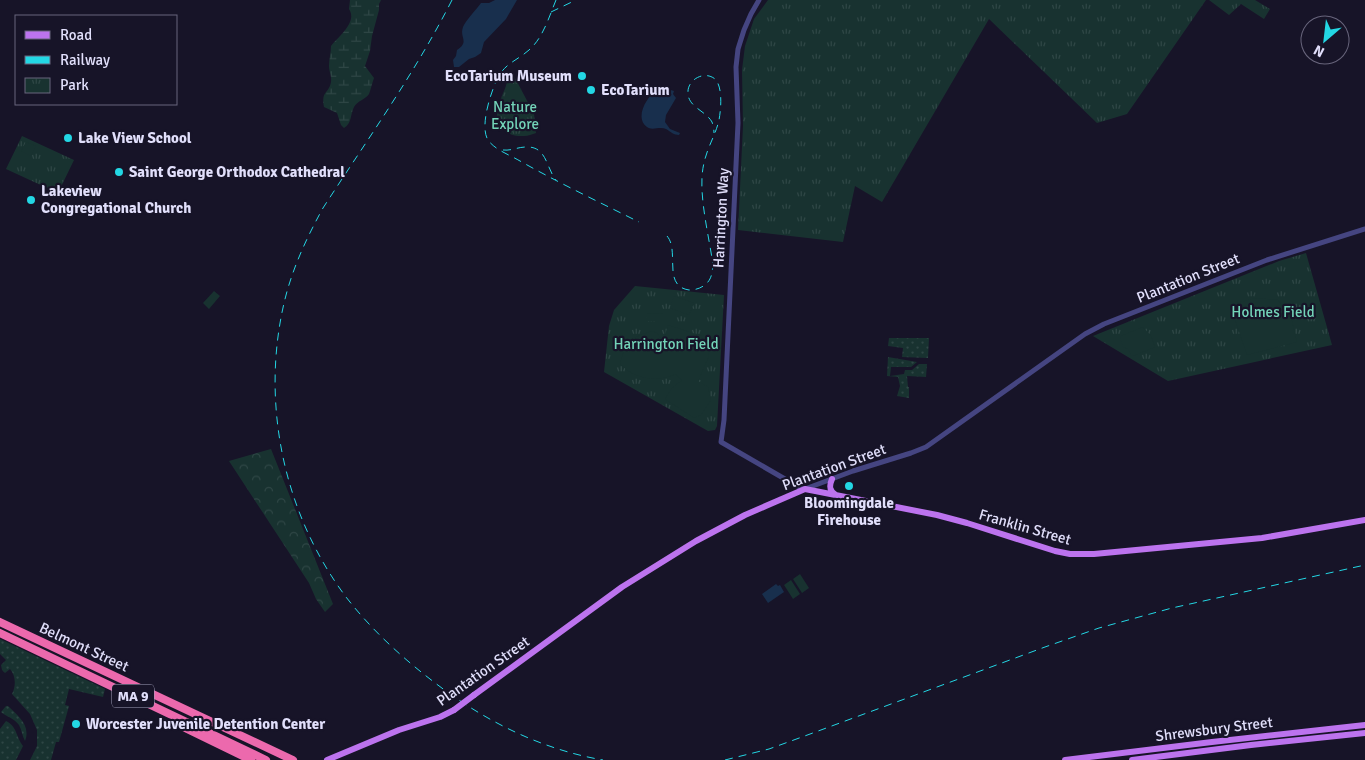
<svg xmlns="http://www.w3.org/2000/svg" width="1365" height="760" font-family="Signika,sans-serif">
	<defs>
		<pattern id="grass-dots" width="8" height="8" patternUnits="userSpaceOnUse" patternTransform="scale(1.25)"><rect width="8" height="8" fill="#183230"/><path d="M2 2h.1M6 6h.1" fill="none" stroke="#2e4645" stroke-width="1.8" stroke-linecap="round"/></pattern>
		<pattern id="forest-crowns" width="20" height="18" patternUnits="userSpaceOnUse" patternTransform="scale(1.25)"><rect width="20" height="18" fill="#183230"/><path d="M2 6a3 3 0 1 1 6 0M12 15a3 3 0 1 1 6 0" fill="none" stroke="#2e4645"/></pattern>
		<pattern id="wetland-marsh" width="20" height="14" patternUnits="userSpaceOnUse" patternTransform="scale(1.25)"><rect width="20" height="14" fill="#183230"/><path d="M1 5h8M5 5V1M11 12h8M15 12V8" fill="none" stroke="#2e4645"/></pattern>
		<pattern id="park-tufts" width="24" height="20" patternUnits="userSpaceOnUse" patternTransform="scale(1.25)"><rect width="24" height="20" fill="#183230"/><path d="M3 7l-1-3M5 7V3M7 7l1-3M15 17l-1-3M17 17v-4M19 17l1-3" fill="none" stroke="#2e4645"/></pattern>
	</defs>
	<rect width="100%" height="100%" fill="#171428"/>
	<!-- grass -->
	<path fill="url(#grass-dots)" d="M889,338H929L928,358L902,357L903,348L888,346Z
		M888,357L917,362L911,367H891L890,376L904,374L905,370H912L919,364H927L926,377L907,376L908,387H909V398L897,396L900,386L898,377L887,376Z
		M0,639L105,689L103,697L69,689L65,705L69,706L59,742H56L51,760H30L37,746V730L30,714L12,694C16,686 16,676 10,669L5,673L2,670L1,665L6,660L0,654Z
		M6,706H8C18,716 31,725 25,741C22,736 22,730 19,725C14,718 7,717 1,712Z
		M6,721C17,726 16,737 23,746L16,760H0V729Z"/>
	<!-- forest -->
	<path fill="url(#forest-crowns)" d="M271,449L333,604L325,612L316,599L309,583L229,461Z"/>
	<!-- wetland -->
	<path fill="url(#wetland-marsh)" d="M350,0H381L379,4V10L372,36L370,51L365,66L374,78C372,83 371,89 369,94C366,99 357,101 354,107C350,115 352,123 344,128L341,125L337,113L324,107C321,90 329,94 331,82C332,77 329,71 329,66C329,59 331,53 331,46C338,37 358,22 349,9Z"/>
	<!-- park -->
	<path fill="url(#park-tufts)" d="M768,0H1206L1127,114L1097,123L989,19L882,202L855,186L843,242L738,230L743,126L742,70L745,46L754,19Z
		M1209,0H1255L1270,9L1264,19L1241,4L1229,15Z
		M513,74L534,114L536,133C532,134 528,136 524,136C513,137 498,131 497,118C496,110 501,98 504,91C508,82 505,82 513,74Z
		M22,136L74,160L58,193L6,169Z
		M1306,253L1332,345L1168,381L1093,336L1279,261Z
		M635,286L724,295L717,426L715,430L708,431L604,372L609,326L614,310Z"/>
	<!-- garden -->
	<path fill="#183230" d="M26,142L36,146L31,156L21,151Z
		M214,291L220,296L209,309L203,303Z
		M674,296L694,303L689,315L670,308Z
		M1255,298L1278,300L1291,317L1297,342L1247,355L1230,305Z
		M663,313V321H647V314Z
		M668,325L702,336L701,338L708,340L711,347L708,355L709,356L698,381L708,387L711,400L701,415L694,418L665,399C670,391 673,384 682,381L676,374C656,383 635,379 620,364C627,339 629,339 652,331L657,333L663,342Z
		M1143,327L1151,336L1155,347L1133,356L1131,355L1128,349L1123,347L1120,338L1121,336Z
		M800,574L809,588L802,593L793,579Z
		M791,580L800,594L793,599L784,585Z"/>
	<!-- water -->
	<path fill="#182f4d" d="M495,0H517L506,19L484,42L481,53L475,57L469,59L459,67H454L453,60L456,56L457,50C470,41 459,38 463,27C466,20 476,10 481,3H489Z
		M664,88L674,91L673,94L676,98L666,115L665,122L670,129L680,133L679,135C674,135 671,132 666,129C660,126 652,131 647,127C634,118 647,96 657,90C660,89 661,89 664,88Z
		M776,584L778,586L780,585L784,592L768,603L762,594Z"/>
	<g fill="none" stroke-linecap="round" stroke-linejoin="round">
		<!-- minor -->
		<path stroke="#454581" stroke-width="5" d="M759,0L751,14L744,30L738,49L736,67L738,123L724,420L721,442L797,486L805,489L853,471L911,453L926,447L1085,334L1104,324L1267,260L1365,229"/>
		<!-- major -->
		<path stroke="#bc73ee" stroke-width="6" d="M832,479C829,486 829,491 836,495
			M474,695L622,587L696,541L745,515L805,489L937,515L967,523L1055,551L1070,554H1094L1262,538L1365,520
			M327,760L399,730L440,717L454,710
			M1065,760L1212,742L1365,725
			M1132,760L1251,745L1365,733"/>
		<!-- highway -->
		<path stroke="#ec69ad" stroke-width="8" d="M0,622L293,760
			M0,633L266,760
			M180,721L185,728L251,760"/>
		<!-- rail -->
		<path stroke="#23d7e4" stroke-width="1" stroke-dasharray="8 6" stroke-linecap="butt" d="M452,0C415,73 367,140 323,208C307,237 293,267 285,299C260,401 283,513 346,597C370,628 399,655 430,679C481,719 539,749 603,760
			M556,0C549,17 543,38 529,50C519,59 507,63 500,74C492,87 479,126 488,140C495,150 510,155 520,161C559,183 599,202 639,222
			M551,12L576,0
			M503,150C511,151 518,147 526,147C547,146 546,168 556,180
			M667,236C680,251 662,286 689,290C696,290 702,288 707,283C712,278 712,272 713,265C709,235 697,191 704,163C707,148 716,134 719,120C721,109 723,87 715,79C704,70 687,80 688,93C688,107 706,111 712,122C713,125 714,129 714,133
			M725,760L769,749L802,737L1045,647L1099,628L1172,608L1365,565"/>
		<!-- major-bridge -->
		<path stroke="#bc73ee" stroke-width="6" d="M454,710L474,695"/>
	</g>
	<!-- markers -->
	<g fill="#23d7e4" stroke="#171428" stroke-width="2">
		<circle cx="582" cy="76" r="5"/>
		<circle cx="591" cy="90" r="5"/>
		<circle cx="68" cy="138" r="5"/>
		<circle cx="119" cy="172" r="5"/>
		<circle cx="31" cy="200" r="5"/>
		<circle cx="849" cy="486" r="5"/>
		<circle cx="76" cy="724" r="5"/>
	</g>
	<g text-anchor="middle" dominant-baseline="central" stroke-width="4.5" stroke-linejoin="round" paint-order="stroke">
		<!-- shield labels -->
		<rect fill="#171428" stroke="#a4a2bc" stroke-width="1" x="112" y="684.5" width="42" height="23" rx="4"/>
		<g font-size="14" font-weight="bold" fill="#e1dffb">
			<text x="133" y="696">MA 9</text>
		</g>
		<!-- poi labels -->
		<g font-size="15" font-weight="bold" fill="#e1dffb" stroke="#171428" text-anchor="start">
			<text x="572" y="76" text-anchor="end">EcoTarium Museum</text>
			<text x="601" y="90">EcoTarium</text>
			<text x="78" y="138">Lake View School</text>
			<text x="129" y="172">Saint George Orthodox Cathedral</text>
			<text x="41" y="191">Lakeview<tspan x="41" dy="17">Congregational Church</tspan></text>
			<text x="849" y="503" text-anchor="middle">Bloomingdale<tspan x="849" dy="17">Firehouse</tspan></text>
			<text x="86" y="724">Worcester Juvenile Detention Center</text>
		</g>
		<!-- park labels -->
		<g font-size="15" fill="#73d3b8" stroke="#171428">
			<text x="515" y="107">Nature<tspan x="515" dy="17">Explore</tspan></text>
			<text x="1273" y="312">Holmes Field</text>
			<text x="666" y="344">Harrington Field</text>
		</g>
		<!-- street labels -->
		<g font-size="15" fill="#e1dffb" stroke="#171428">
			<text transform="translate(721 218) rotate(-87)">Harrington Way</text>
			<text transform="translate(1188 278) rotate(-22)">Plantation Street</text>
			<text transform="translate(834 467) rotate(-20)">Plantation Street</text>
			<text transform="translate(1025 527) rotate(16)">Franklin Street</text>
			<text transform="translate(84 647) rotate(25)">Belmont Street</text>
			<text transform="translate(483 671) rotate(-35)">Plantation Street</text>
			<text transform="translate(1214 729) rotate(-7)">Shrewsbury Street</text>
		</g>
	</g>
	<!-- legend -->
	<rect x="15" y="15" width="162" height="90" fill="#171428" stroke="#68657c"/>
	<rect x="25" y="31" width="25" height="8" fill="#bc73ee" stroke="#68657c"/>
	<text x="60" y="40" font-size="15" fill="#e1dffb">Road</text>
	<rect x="25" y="56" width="25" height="8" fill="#23d7e4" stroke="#68657c"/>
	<text x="60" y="65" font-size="15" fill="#e1dffb">Railway</text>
	<rect x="25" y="78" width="25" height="15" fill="url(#park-tufts)" stroke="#68657c"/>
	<text x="60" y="90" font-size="15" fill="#e1dffb">Park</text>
	<!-- north arrow -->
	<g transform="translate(1325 40) rotate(208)"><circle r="24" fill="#171428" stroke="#68657c"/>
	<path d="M0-4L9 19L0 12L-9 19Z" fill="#23d7e4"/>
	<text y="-8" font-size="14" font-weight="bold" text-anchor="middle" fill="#e1dffb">N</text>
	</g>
</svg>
